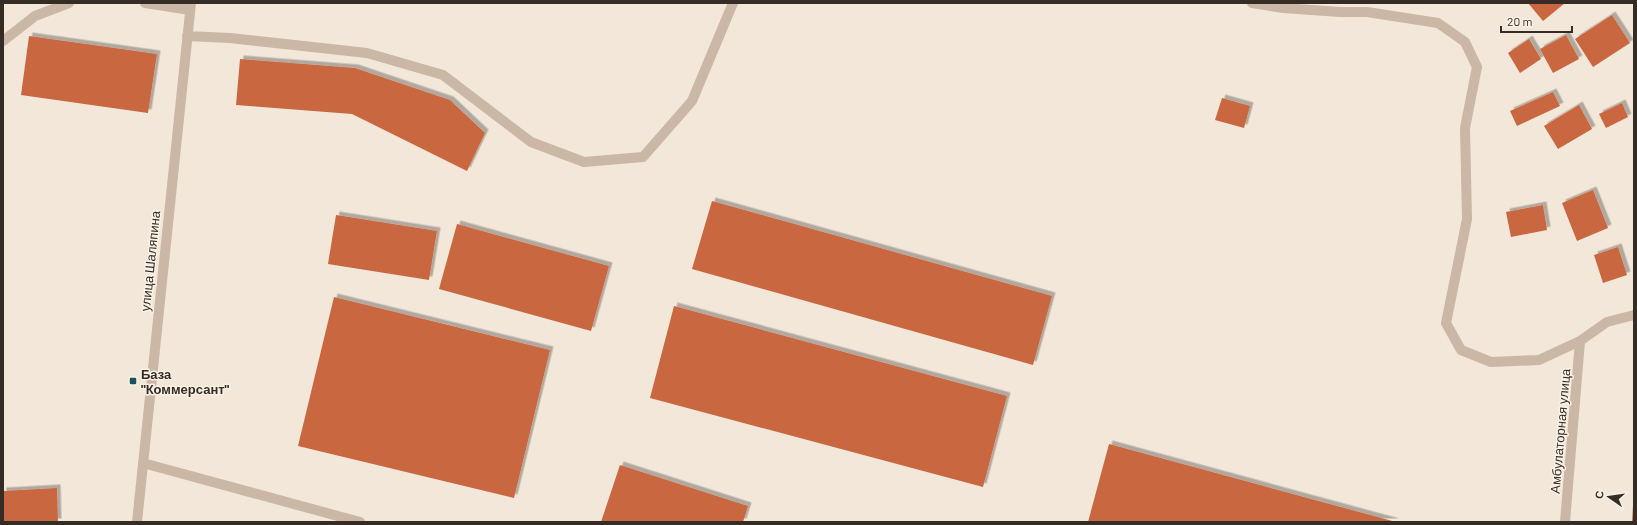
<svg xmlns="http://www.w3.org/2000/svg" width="1637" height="525" font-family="Barlow,sans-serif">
	<defs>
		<filter id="shadow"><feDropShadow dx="3.5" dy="-3.5" stdDeviation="0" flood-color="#0004"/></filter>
	</defs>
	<rect width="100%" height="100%" fill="#f2e7d9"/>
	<!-- building -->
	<path fill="#c9673f" filter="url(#shadow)" d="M1528,3H1565L1543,21Z
		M1612,15L1630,43L1593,67L1575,39Z
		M1566,35L1579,59L1553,73L1540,49Z
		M29,36L157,54L148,113L21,95Z
		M1529,39L1541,59L1520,73L1508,53Z
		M240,59L355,68L450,100L485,133L467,171L352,114L236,105Z
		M1553,92L1560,106L1517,126L1510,111Z
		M1222,98L1250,106L1244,128L1215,120Z
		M1622,103L1628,117L1606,128L1599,114Z
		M1579,105L1592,129L1558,149L1544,126Z
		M1593,190L1608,228L1577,241L1562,203Z
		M712,201L1052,296L1033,365L692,269Z
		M1543,205L1547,230L1511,237L1506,212Z
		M336,215L437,231L429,280L328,264Z
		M457,224L609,266L591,331L439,289Z
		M1618,247L1627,275L1603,283L1594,255Z
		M334,297L550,350L514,498L298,446Z
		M674,306L1007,396L983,487L650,398Z
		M1109,444L1396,522H1088Z
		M620,465L748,506L743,522H601Z
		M57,488L58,522H3V491Z
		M1633,505H1634V522H1632Z"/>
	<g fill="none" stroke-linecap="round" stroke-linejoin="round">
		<!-- minor -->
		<path stroke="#cab7a5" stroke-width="10" d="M145,3L190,10
			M1252,3L1283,8L1340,12H1367L1438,23L1465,42L1477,67L1465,128L1467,219L1446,323L1461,350L1491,362L1539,360L1580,341L1565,522
			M187,36L230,38L367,53L443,75L531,142L584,162L643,157L692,101L733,3
			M3,41L35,16L69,3
			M1580,341L1607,322L1634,315
			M143,463L360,522
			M137,522L191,3"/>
	</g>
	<!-- markers -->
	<rect fill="#1b5158" stroke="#faf1e5" stroke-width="1.5" x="129" y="377" width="8" height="8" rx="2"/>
	<g text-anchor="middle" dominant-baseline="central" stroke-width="3" stroke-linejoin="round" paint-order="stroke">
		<!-- street labels -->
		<g font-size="13" fill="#352c26" stroke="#faf1e5">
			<text transform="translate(150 261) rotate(-84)">улица Шаляпина</text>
			<text transform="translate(1560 431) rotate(-85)">Амбулаторная улица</text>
		</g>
		<!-- poi labels -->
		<g font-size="13" font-weight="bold" fill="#352c26" stroke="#faf1e5" text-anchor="start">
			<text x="141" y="374">База<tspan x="141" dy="15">"Коммерсант"</tspan></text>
		</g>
	</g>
	<!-- border -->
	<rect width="1637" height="525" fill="none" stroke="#352c26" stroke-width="8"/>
	<!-- north arrow -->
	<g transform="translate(1609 497) rotate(283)" stroke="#faf1e5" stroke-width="3" paint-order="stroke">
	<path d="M0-3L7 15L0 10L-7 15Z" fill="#352c26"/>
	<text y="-6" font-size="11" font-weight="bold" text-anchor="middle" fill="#352c26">С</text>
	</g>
	<!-- scale -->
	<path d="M1501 26v6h71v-6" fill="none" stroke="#352c26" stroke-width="2"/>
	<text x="1507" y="26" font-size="12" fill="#352c26" stroke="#faf1e5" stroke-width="3" paint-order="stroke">20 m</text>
</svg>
